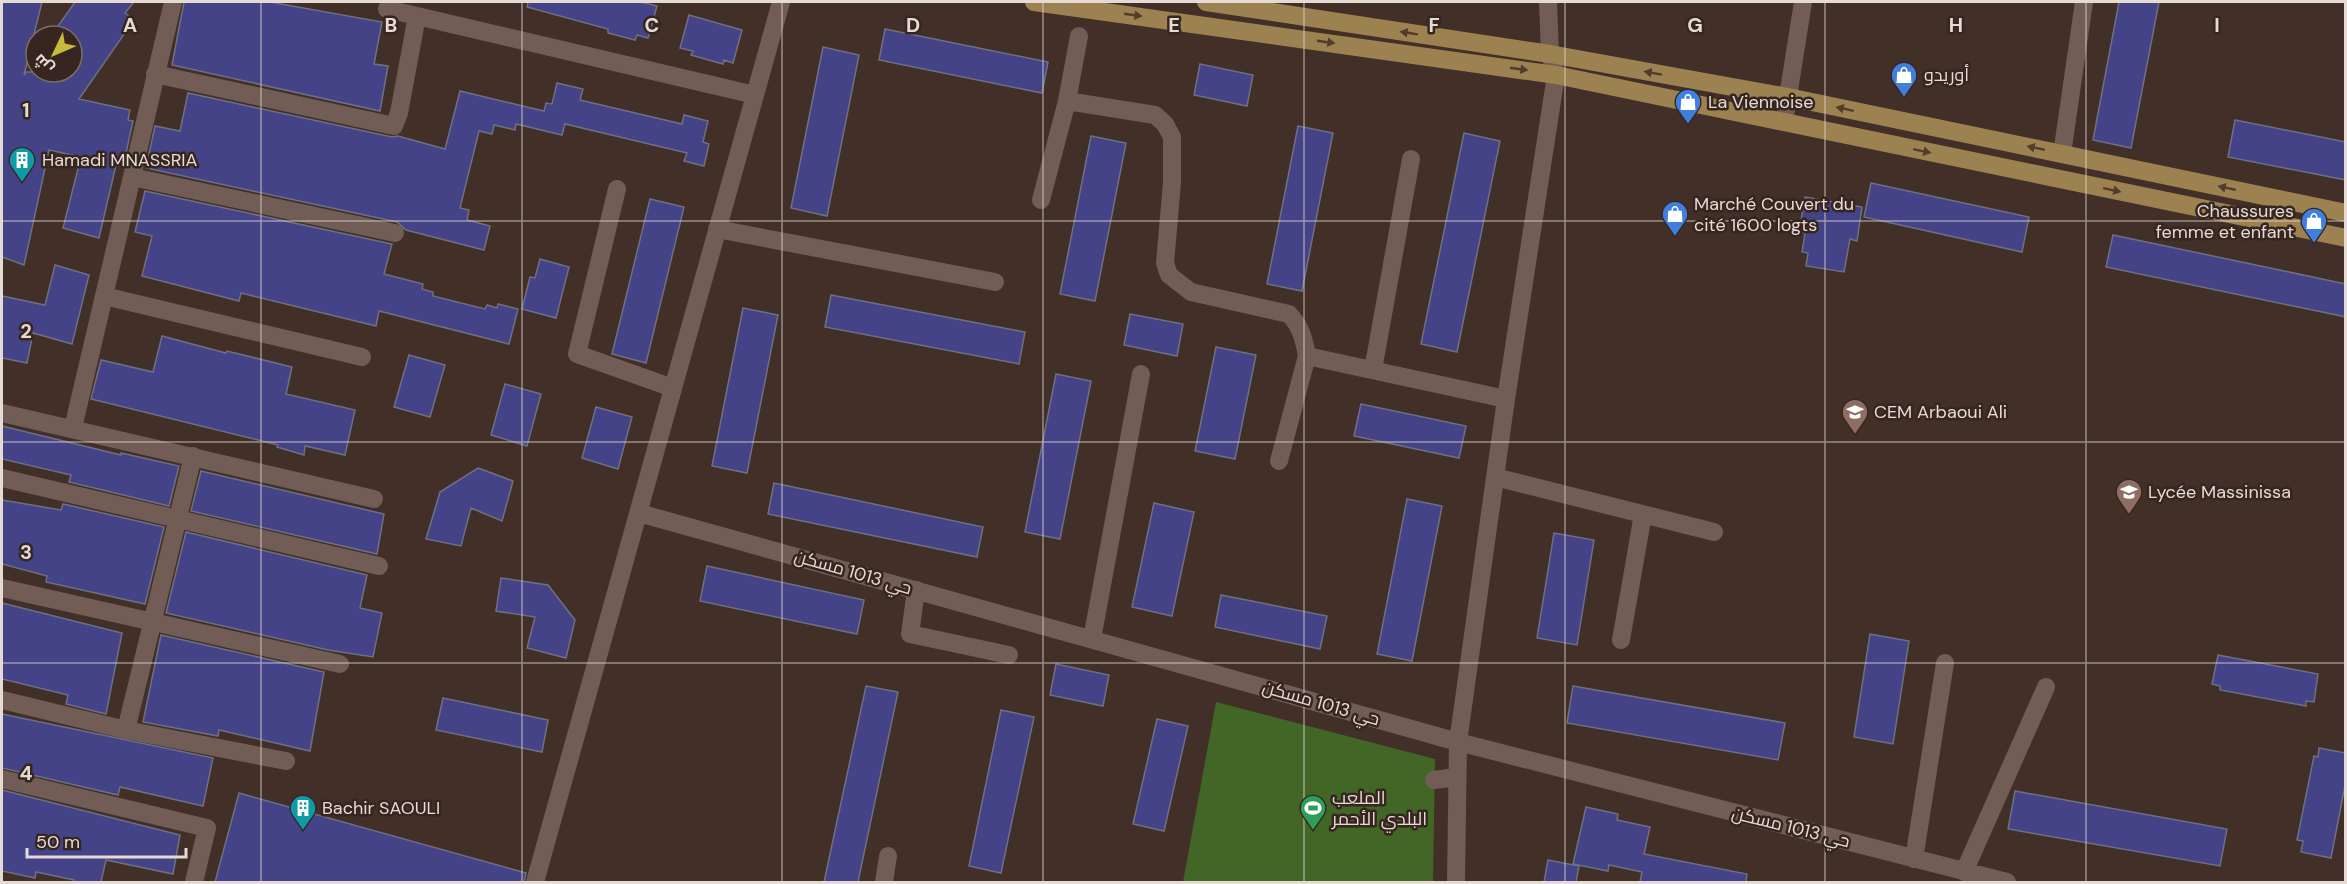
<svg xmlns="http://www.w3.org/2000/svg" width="2347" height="884" font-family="'DM Sans',Cairo,sans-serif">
	<rect width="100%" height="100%" fill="#412f28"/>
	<!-- green -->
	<path fill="#416625" d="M1216,702L1435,759L1433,882H1183Z"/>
	<!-- building -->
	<path fill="#454388" stroke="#6e7082" stroke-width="1.5" d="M2,2H42L24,75L26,72H72V36H51L75,2H134L125,13L134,20L79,99L130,110L128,120L133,121L123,167L116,165L99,238L63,228L81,157L49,150L24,265L2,257Z
		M184,2H270L382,22L374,64L388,66L380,111L172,65Z
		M528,2H641L657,6L648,38L637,35L635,40L608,33V29L527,7Z
		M2119,2H2159L2131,148L2093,140Z
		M689,15L742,30L733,63L724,60L723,64L691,55L693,51L680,48Z
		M885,29L1048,62L1042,93L879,60Z
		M823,47L859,55L827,216L791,208Z
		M1200,64L1253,75L1247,106L1194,95Z
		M557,83L583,89L580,100L682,124L684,115L708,121L703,142L709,144L704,166L684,161L687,153L565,124L562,135L516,124L515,130L494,125L492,134L479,131L460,208L469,210L467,220L490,226L484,250L406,230L397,222L146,168L155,126L180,131L188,93L392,137L398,136L445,149L460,91L544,111L546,103L552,104Z
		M2235,120L2346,142V180L2228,157Z
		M1298,126L1333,133L1302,291L1267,284Z
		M1464,133L1500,141L1457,352L1421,344Z
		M1091,136L1126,143L1095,301L1060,294Z
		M1871,183L2029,217L2022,252L1864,217Z
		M145,191L392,244L384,274L423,284L422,289L433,292V296L485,309L487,305L497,308L498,304L518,309L509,344L379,311L376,326L241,293L239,301L142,276L152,236L135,232Z
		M1805,197L1862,207L1857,241L1850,239L1844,272L1806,266L1808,253L1802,252L1805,233L1799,232Z
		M650,199L684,207L646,363L612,354Z
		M2113,235L2346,284V317L2106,267Z
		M540,259L569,267L556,318L522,309L530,277L535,278Z
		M55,265L89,275L72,344L33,333L27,363L2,358V296L45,305Z
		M831,295L1025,332L1019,364L825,327Z
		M743,308L778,315L747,473L712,466Z
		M1130,314L1183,324L1177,356L1124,345Z
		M162,336L226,353L227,351L292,367L286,394L355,410L345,455L305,446L304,455L277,447L278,445L91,399L101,360L153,372Z
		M1216,347L1256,355L1235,459L1195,451Z
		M409,355L445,365L430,417L394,407Z
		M1056,374L1091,381L1060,539L1025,532Z
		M505,384L541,394L527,446L491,435Z
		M1361,404L1466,426L1459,458L1354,436Z
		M596,407L632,417L618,469L582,458Z
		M2,426L121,455V453L179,466L169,506L69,482L71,475L2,459Z
		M478,468L513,481L502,521L471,508L461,546L426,539L440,492Z
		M201,471L384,514L377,554L191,511Z
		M774,483L983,527L977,557L768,514Z
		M1407,499L1442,506L1412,661L1377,654Z
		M2,500L61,510L63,504L164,527L145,604L46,582L47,576L2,564Z
		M1154,503L1194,512L1172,616L1132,607Z
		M186,532L367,575L360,608L382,613L373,657L328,650L166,613Z
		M1554,533L1594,540L1577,645L1537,638Z
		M707,566L864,600L857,634L700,601Z
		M501,578L548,585L575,620L566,658L527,648L535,617L496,611Z
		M1221,595L1327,616L1320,649L1215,627Z
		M2,603L122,633L106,714L66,704L68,695L2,679Z
		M1870,634L1909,641L1893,744L1854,737Z
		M161,635L324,672L310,751L219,730L218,736L143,722Z
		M2218,655L2318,674L2314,702L2306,701V706L2220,690V686L2212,684Z
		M1056,664L1109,675L1103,706L1050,695Z
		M866,686L898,692L858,882H824Z
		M1573,686L1785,723L1778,760L1567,723Z
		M443,698L548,720L542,752L436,730Z
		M1001,710L1034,717L1001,873L969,866Z
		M2,714L213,758L203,806L120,787L118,795L2,768Z
		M1157,719L1188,726L1164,831L1133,824Z
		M2319,748L2346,753V780L2331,858L2301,852L2303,841L2297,840L2314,756L2318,757Z
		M2,790L180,835L173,874L106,860L101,882H73L74,880L36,872L35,878L2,871Z
		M2015,791L2227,829L2220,866L2008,829Z
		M239,793L526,873L524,882H215Z
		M1586,807L1618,814L1617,820L1650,827L1644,854L1747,874L1746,882H1640L1642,872L1609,865L1608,871L1573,864Z
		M1548,860L1579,866L1576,882H1544Z"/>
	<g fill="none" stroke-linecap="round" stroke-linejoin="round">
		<!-- minor -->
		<path stroke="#715d55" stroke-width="18" d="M387,9L755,95
			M1079,36L1067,101L1155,115L1165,124L1172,137V183L1165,263L1169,275L1191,292L1289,314C1301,327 1304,339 1307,356L1506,399
			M155,74L394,126L399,113L417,16
			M1784,122L1803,2
			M2062,154L2084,2
			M132,177L395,233
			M617,189L577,354L673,388
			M1041,200L1067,101
			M717,229L995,282
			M104,296L362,357
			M1373,370L1411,159
			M2,413L374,499
			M73,428L173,2
			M1279,461L1307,356
			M1495,477L1714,532
			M2,478L379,566
			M639,513L1458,742L2007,882
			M2,588L340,664
			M916,590L910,634L1009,655
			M1092,639L1141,374
			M1621,640L1643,514
			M2,700L126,730L286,761
			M126,730L193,456
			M2,779L207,828L194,882
			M1434,780L1457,777
			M1914,859L1945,663
			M1964,872L2046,687
			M535,882L781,2
			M884,882L888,856
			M1456,882L1458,742L1506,399L1556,75L1550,54L1548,2"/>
		<!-- major -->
		<path stroke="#9c8151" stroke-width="18" d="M1034,2L1556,75L2346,238
			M1206,2L1550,54L1788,97L2346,213"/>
	</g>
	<!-- one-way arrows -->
	<defs><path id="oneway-solid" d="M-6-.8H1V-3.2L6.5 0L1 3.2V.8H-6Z" transform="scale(1.5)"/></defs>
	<g fill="#503d2c">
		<use href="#oneway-solid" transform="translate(1133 15) rotate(8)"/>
		<use href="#oneway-solid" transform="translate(1409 33) rotate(-171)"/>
		<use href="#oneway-solid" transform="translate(1326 42) rotate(8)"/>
		<use href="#oneway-solid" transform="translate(1519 69) rotate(8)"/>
		<use href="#oneway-solid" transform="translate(1653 73) rotate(-170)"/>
		<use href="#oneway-solid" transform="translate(1845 109) rotate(-168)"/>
		<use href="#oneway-solid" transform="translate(2036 148) rotate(-168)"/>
		<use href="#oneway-solid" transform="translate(1922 151) rotate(12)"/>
		<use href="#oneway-solid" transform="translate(2227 188) rotate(-168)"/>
		<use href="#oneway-solid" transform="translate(2112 190) rotate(12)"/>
	</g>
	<!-- grid -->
	<path fill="none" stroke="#e6dad5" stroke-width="1.5" stroke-opacity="0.55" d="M261,2V882M522,2V882M782,2V882M1043,2V882M1304,2V882M1565,2V882M1825,2V882M2086,2V882M2,221H2346M2,442H2346M2,663H2346"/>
	<!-- icons -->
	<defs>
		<g id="shop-pin" transform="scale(1.35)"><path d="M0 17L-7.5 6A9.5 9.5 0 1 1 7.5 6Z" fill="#3f7fe0" stroke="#36261f"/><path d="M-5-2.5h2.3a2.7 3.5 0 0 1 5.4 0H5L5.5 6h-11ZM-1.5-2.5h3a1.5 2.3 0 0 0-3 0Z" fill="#fff"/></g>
		<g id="building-pin" transform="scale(1.35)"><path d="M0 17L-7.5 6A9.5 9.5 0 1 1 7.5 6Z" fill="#0f9aa8" stroke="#36261f"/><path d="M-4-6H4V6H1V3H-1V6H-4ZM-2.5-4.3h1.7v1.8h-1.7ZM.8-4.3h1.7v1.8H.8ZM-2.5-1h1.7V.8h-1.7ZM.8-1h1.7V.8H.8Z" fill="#fff"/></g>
		<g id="school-pin" transform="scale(1.35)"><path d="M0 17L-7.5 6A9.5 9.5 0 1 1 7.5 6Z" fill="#8d6e63" stroke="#36261f"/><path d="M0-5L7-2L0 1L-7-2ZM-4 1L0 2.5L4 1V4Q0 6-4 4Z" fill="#fff"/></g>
		<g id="stadium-pin" transform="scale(1.35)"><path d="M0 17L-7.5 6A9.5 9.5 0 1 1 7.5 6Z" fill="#2e9e5b" stroke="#36261f"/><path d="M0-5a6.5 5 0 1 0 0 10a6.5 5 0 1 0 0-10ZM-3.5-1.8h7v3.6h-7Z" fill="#fff"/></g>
	</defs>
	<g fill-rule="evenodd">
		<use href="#shop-pin" x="1904" y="75"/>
		<use href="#shop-pin" x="1688" y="102"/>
		<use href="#building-pin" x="22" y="160"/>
		<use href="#shop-pin" x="1675" y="214"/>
		<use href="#shop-pin" x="2314" y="221"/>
		<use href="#school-pin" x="1855" y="412"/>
		<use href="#school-pin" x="2129" y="492"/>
		<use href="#building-pin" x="303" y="808"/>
		<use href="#stadium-pin" x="1313" y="808"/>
	</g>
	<g text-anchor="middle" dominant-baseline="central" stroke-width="5" stroke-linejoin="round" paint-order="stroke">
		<!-- poi labels -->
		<g font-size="18" fill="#e6dad5" stroke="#36261f" text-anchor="start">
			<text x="1924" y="75">أوريدو</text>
			<text x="1708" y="102">La Viennoise</text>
			<text x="42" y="160">Hamadi MNASSRIA</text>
			<text x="1694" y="204">Marché Couvert du<tspan x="1694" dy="21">cité 1600 logts</tspan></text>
			<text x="2294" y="211" text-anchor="end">Chaussures<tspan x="2294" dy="21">femme et enfant</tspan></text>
			<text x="1874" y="412">CEM Arbaoui Ali</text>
			<text x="2148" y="492">Lycée Massinissa</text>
			<text x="1332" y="798">الملعب<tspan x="1332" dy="21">البلدي الأحمر</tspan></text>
			<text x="322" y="808">Bachir SAOULI</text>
		</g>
		<!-- street labels -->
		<g font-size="18" fill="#e6dad5" stroke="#36261f">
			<text transform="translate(853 572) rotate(16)">حي 1013 مسكن</text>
			<text transform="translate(1321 703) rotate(16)">حي 1013 مسكن</text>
			<text transform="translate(1791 827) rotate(14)">حي 1013 مسكن</text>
		</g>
	</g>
	<g font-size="20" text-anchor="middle" font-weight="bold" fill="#e6dad5" stroke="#36261f" stroke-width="5" stroke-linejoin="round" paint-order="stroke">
		<text x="130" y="32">A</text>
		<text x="391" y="32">B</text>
		<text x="652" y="32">C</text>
		<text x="913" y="32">D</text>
		<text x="1174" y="32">E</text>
		<text x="1434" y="32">F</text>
		<text x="1695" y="32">G</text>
		<text x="1956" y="32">H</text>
		<text x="2217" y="32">I</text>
		<text x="26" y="117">1</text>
		<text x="26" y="338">2</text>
		<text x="26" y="559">3</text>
		<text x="26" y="780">4</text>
	</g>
	<!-- border -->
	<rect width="2347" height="884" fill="none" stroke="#e6dad5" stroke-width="6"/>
	<!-- north arrow -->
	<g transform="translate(54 54) rotate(226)"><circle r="28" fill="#36261f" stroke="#7c6e68" stroke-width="1.5"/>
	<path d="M0-4.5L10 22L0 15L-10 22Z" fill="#c8bb3b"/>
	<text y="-9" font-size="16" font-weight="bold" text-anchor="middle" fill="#e6dad5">ش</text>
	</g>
	<!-- scale -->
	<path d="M27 848v9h159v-9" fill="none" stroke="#e6dad5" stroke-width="3"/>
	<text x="36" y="848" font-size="18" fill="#e6dad5" stroke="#36261f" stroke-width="4.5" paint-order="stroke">50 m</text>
</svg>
